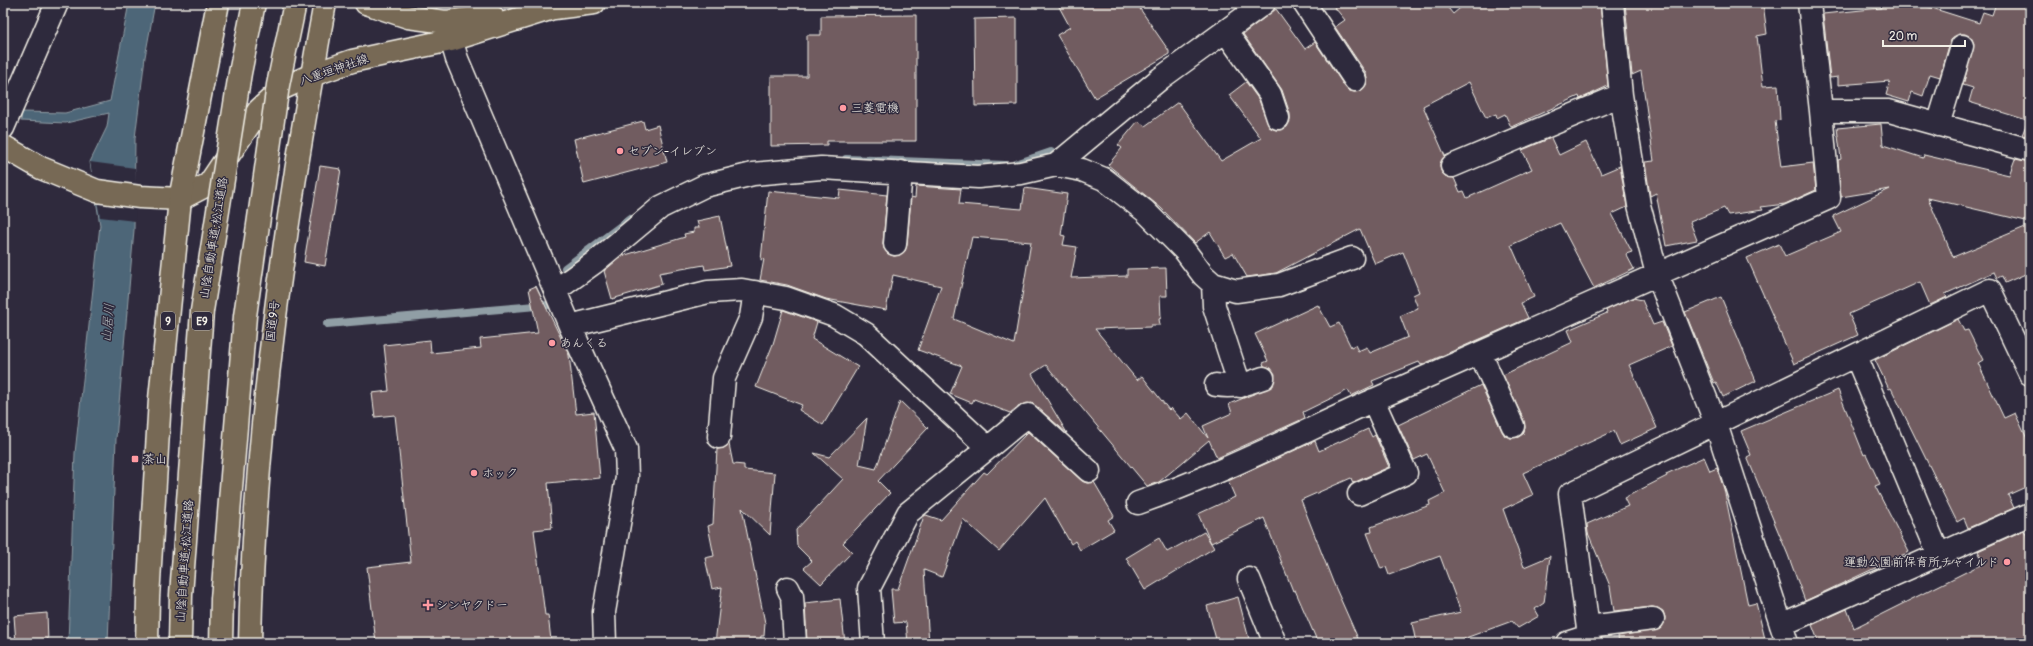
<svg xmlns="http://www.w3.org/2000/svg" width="2033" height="646" font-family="Pangolin,'Klee One',sans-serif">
	<rect width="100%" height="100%" fill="#2f2a3d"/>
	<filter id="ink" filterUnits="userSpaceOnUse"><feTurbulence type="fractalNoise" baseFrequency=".025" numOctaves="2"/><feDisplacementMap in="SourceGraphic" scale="8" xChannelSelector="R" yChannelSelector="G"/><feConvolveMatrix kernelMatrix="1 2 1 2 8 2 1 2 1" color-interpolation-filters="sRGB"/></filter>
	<g filter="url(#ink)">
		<!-- water -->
		<path fill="#4e6678" stroke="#909ea5" d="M129,3H155L145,57L135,138L134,230L116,439L108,643H68L75,453L100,225L90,162L107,127L109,113L66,123L21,121L22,112L65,113L110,101Z"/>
		<!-- pier -->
		<path fill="#2f2a3d" d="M90,162L135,168V221L100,217Z"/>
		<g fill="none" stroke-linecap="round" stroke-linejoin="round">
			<!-- stream -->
			<path stroke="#909ea5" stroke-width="8" d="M846,159L1005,165
				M1016,164L1051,152
				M568,273L565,268L630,219
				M327,324L548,305"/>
		</g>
		<!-- building -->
		<path fill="#715b60" stroke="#f4f1e8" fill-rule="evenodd" d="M1057,3H1136L1169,51V54L1095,98L1057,35L1070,27Z
			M1331,3H1444L1453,14L1466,3H1600L1608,86L1580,99L1579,96L1511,127L1505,114L1497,118L1496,114L1486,118L1469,82L1423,106L1445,156L1440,164L1441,171L1445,176L1454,178L1460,192L1464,191L1467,198L1532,169L1522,150L1551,138L1559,155L1586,142L1601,174L1620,166L1627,207L1612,214L1632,252L1626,254L1634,269L1594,288L1560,223L1511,245L1534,297L1521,303L1528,318L1421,365L1419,362L1372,381L1374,385L1351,396L1348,390L1303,412L1305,418L1217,458L1209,440L1159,482L1147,486L1046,365L1032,374L1067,433L1032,403L1020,405L1010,413L974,399L972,403L950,394L962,366L918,350L941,286L893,275L886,310L826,299L787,285L760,280L764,259L761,260L768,191L839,198L840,190L887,195L883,243L884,249L888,254L894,256L900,255L905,251L907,245L911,197L915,198L916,186L961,189L959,204L1022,209L1025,188L1067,194L1061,235L1065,236L1063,245L1077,247L1071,278L1127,276V269L1166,268L1167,296H1160L1161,318L1159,319L1160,325H1151L1150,327L1095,329L1137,380L1142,376L1169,410L1171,408L1181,419L1188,413L1208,438L1203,426L1232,413L1229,404L1273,386L1275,374L1271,368L1264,366L1263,363L1268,361L1255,334L1318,305L1330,327L1339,323L1351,347L1355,345L1358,351L1367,347L1370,353L1408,337L1400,316L1418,308L1413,295L1419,292L1403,252L1375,264L1360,229L1276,273L1247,277L1233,253L1225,257L1210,232L1195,243L1161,208L1108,165L1122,148L1118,145L1138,121L1145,126L1178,102L1221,161L1261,138L1229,95L1246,82L1259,100L1269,127L1276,130H1282L1287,127L1290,121V114L1282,90L1243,34L1276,9L1305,49L1315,42L1345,87L1350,91L1355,92L1362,90L1366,85L1367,80L1366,73L1335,27L1345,20ZM972,237L1031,242L1014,344L954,319Z
			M1625,3H1763L1767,34L1757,36L1763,86L1778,85L1780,120L1775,121L1781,167L1813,163L1816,190L1785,204L1761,207L1763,210L1728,215L1724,208L1690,222L1697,240L1666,246L1656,193L1650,196L1645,162L1654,161L1641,71L1632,75Z
			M1882,3H1916L1979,23L1983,12L1992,15L1996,3H2030V121L1969,102L1973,88L1963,85L1974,44L1971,37L1965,34H1959L1953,37L1950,42L1940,77L1930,74L1923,96L1912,92L1909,102L1886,95L1890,81L1838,85V77L1830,78L1823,14L1881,8Z
			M916,15V141H827V145L771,146V76H807V35H821V16Z
			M1017,18V105L975,106L974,19Z
			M643,121L645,129L658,125L667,162L584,184L574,139Z
			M1881,124L1883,145L1923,158L1924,155L2009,175L2015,159L2030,162V222L1928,198L1953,257L2030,225V272L2005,283L2002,276L1997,278L1994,272L1945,294L1947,297L1930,305L1920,282L1849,314L1858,335L1794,364L1747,258L1779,244L1785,256L1841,232L1833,216L1890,189L1841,197L1838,160L1841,159L1837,128Z
			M2026,125L2030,126V137L2022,135Z
			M320,166L341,169L325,266L304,262Z
			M720,216L730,266L705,270L704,265L659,273L662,284L612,299L604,271L622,256L685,237L684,234L694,232V228H699L697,221Z
			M536,286L569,355L576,414L594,412L600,478L548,483L552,528L534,530L545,615H548L551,640L527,643H376L367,567L411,562L395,415L375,417L372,393L389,391L384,345L430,340L431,353L481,348L480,339L538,333L529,289Z
			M1721,297L1756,381L1723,397L1716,382L1714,383L1685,312Z
			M1633,298L1642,300L1653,325L1662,322L1672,346L1629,365L1657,428L1620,445L1614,431L1523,473L1533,495L1503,509L1524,567L1550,556L1544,603L1535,609L1539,616L1518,628L1512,621L1452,643H1416L1412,623L1461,612L1440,556L1389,575L1386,567L1381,569L1367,533L1372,532L1371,527L1430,505L1429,501L1445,493L1427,454L1414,460L1398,425L1481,385L1502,431L1505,436L1511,438L1518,437L1523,434L1525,428L1524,421L1503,375L1573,342L1568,330L1607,313L1606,310Z
			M783,310L817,322L812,339L858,367L823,425L799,410L802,405L756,387L773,344Z
			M1958,319L1964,331L1968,330L1983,360L1978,363L2004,418L2015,413L2030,445V485L2008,495L2014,508L1968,528L1964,518L1957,522L1891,388L1889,389L1875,360Z
			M1838,390L1864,455L1866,454L1880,484L1875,486L1909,552L1805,601L1788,555L1747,457L1751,455L1741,431Z
			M900,401L928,428L878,481L890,493L843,543L852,552L821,584L804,568L812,561L797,546L796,530L843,479L814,453L829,457L867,418L859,465L876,469Z
			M1368,429L1372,437L1375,435L1389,467L1353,483L1351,478L1301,500L1333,582L1360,643H1318L1295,590L1293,591L1264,518L1211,543L1198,514L1235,497L1228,481L1315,441L1319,451Z
			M1028,432L1081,480L1087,483L1094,482L1114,516L1108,520L1114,530L1080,550L1075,541L1071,544L1045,498L999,551L963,519L942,577L924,570L929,643H908L906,622L894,623L891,589H898L924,516L926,515L941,520L984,472L987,474Z
			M729,444L733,464L744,465V470L775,473L770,535L742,508L765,623L764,636H761L760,643H715L722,587L712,589L705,558L714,556L708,526L713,524L717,449L724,448Z
			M1704,457L1710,471L1717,468L1724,489L1748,605L1756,603L1766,643H1619L1618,636L1660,629L1664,624L1665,617L1663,611L1658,608L1652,607L1614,611L1610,586L1588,533L1587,524L1628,506L1624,498L1667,476L1666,474Z
			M2024,530L2030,543V643H1819L1812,625L1847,609L1854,628L1984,563L1978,551Z
			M1204,532L1214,548L1145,590L1126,558L1159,538L1167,552Z
			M1238,597L1250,643H1217L1207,606Z
			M840,599L845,643H807L805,603Z
			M47,613L48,643H16L14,616Z"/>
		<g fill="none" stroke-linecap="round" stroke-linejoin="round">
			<!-- minor casing -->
			<g stroke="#f4f1e8" stroke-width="25">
				<path id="minor" d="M1304,3L1355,80
					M1612,3L1621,95L1639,205L1657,274L1716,424L1787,643
					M1809,3L1821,111H1889L2030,150
					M446,22L457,59L570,326L626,449L627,477L604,612L605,643
					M1226,32L1270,94L1278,118
					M1938,125L1962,46
					M3,128L57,3
					M1056,165L1161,78L1264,3
					M1452,166L1621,95
					M895,244L901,172
					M1213,284L1214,306L1240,386
					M556,290L595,262L661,207L704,186L753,174L821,168L978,177L1021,173L1056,165L1082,170L1104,179L1145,211L1185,251L1203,275L1213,284L1236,291L1279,285L1352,258
					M570,326L708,292L742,290L786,298L834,315L866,334L988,448L1028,415L1089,471
					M1480,353L1513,426
					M1856,356L1939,555
					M1216,385C1233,388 1246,384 1263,378
					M719,437L724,378L751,317L755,292
					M1359,494L1406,473L1373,400
					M1138,503C1219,475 1296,435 1374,400C1525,332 1677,265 1829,198L1821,111
					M1249,579L1275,643
					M788,588L792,596L795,643
					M1781,625L2030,514
					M1588,627L1653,619
					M1589,636L1570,494L1990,290L2030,374
					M873,643L869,588L908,513L988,448
					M1567,643L1589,636L1590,643"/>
			</g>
			<!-- major casing -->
			<g stroke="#f4f1e8" stroke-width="25">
				<path id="major" d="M366,3L408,17L446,22L492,16
					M538,10L594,3
					M3,146L41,168L97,191L140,197L180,199L209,184L259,110L283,88L312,75L352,61L451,40L553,8"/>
			</g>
			<!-- highway casing -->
			<g stroke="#f4f1e8" stroke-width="25">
				<path id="highway" d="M147,643L148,598L160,399L180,199L218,3
					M250,643C254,427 286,215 325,3"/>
			</g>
			<!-- minor -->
			<use href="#minor" stroke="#2f2a3d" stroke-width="22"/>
			<!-- major -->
			<use href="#major" stroke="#776954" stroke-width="22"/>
			<!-- highway -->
			<use href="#highway" stroke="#776954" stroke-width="22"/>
			<!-- highway-bridge casing -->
			<g stroke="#f4f1e8" stroke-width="25" stroke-linecap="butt">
				<path id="highway-bridge" d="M180,643L181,595L202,311L240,73L254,3
					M221,643L222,599L245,316L278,85L295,3"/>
			</g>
			<!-- highway-bridge -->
			<use href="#highway-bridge" stroke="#776954" stroke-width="22"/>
		</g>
	</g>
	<!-- markers -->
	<g fill="#ff9aa2" stroke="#2f2a3d" stroke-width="1.5">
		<circle cx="843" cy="108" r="4"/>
		<circle cx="620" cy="151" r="4"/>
		<circle cx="552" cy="343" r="4"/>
		<rect x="131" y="455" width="8" height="8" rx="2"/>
		<circle cx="474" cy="473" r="4"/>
		<circle cx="2007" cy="562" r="4"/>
		<path d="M426 599h4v4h4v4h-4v4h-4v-4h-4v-4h4z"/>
	</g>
	<g text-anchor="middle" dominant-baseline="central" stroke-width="3" stroke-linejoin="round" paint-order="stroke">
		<!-- shield labels -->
		<g fill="#2f2a3d" stroke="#b9b5b5" stroke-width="1">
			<rect x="161" y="312" width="14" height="18" rx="3"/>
			<rect x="192" y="312" width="20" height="18" rx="3"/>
		</g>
		<g font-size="11" font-weight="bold" fill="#f4f1e8">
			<text x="168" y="321">9</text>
			<text x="202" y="321">E9</text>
		</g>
		<!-- street labels -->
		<g font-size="12" fill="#f4f1e8" stroke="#2f2a3d">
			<text transform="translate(334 70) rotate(-19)">八重垣神社線</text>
			<text transform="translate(214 238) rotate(-81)">山陰自動車道;松江道路</text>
			<text transform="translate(273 321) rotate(-83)">国道9号</text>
			<text transform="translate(185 561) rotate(-86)">山陰自動車道;松江道路</text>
		</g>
		<!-- poi labels -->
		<g font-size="12" fill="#f4f1e8" stroke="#2f2a3d" text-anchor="start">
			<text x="851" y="108">三菱電機</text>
			<text x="628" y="151">セブン-イレブン</text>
			<text x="560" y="343">あんくる</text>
			<text x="143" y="459">茶山</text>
			<text x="482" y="473">ホック</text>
			<text x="1999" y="562" text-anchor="end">運動公園前保育所チャイルド</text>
			<text x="436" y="605">シンヤクドー</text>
		</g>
		<!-- water labels -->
		<g font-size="13" font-style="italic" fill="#b2b9bb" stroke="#2f2a3d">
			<text transform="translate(108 323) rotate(-85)">山居川</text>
		</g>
	</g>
	<!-- margin -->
	<rect width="2033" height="646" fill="none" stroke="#2f2a3d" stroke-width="16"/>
	<rect x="8" y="8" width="2017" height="630" fill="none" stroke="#f4f1e8" stroke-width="1.5" filter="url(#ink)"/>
	<!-- scale -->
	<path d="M1883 40v6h82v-6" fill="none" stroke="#f4f1e8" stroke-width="2"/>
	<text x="1889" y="40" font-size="12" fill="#f4f1e8" stroke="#2f2a3d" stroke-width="3" paint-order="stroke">20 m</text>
</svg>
